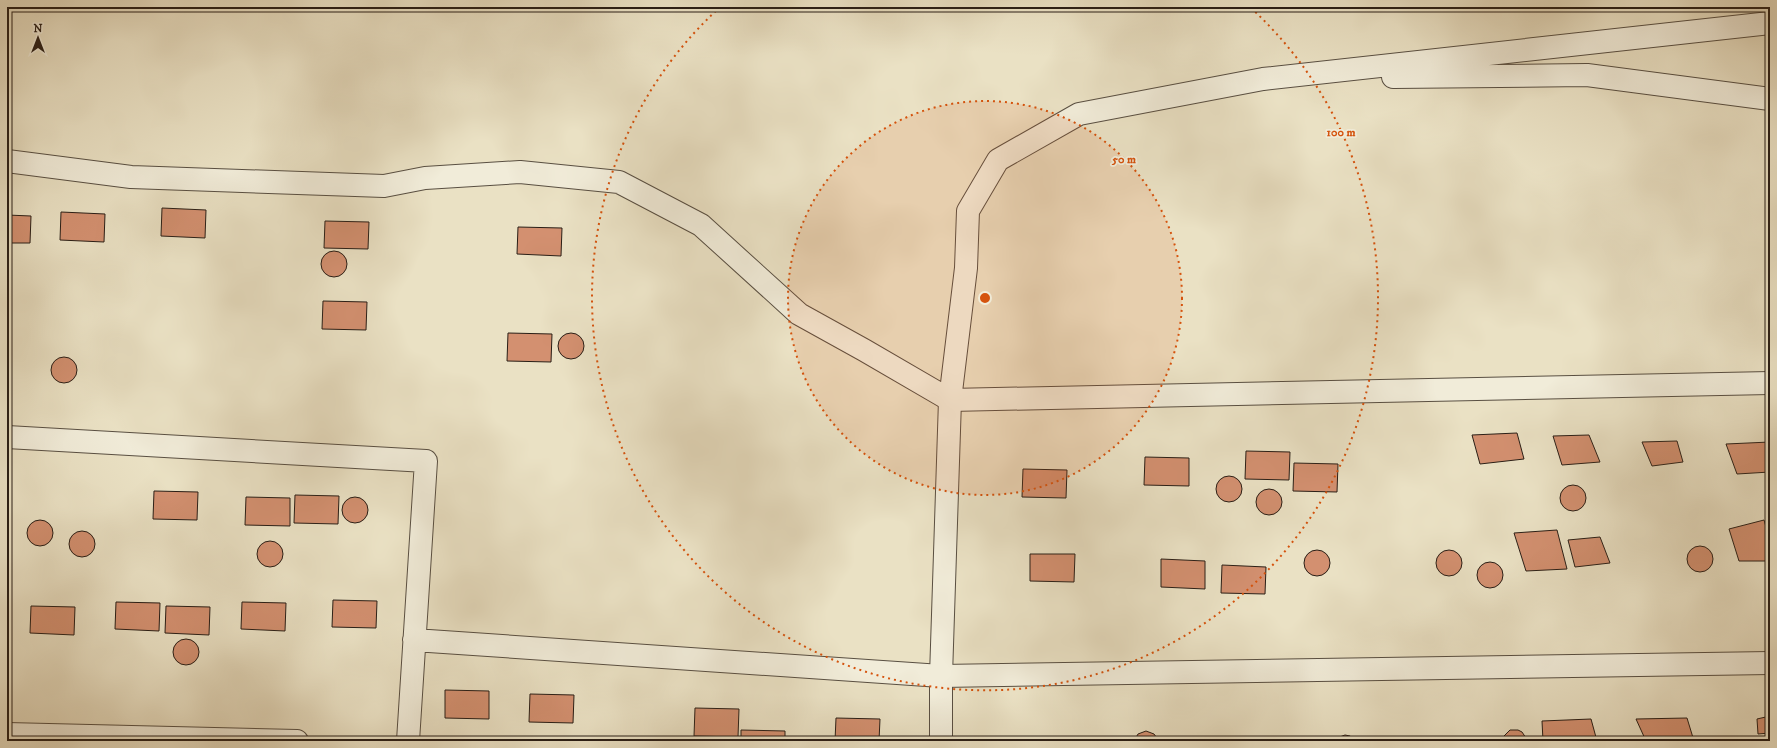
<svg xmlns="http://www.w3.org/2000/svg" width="1777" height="748" font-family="'IM FELL DW Pica',serif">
	<rect width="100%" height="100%" fill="#eae1c4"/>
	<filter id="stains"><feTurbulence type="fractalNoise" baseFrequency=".005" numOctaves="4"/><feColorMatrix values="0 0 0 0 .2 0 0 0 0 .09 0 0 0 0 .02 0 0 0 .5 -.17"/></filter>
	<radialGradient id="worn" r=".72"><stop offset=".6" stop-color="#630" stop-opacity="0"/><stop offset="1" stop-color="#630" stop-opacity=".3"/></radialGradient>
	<!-- building -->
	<path fill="#d39070" stroke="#291e16" d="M162,208L206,210L205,238L161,236Z
		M61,212L105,214L104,242L60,240Z
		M7,215L31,216L30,243H7Z
		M325,221L369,222L368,249L324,248Z
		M518,227L562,228L561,256L517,254Z
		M321 264a13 13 0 1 1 26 0a13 13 0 1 1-26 0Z
		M323,301L367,302L366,330L322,329Z
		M508,333L552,334L551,362L507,361Z
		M558 346a13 13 0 1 1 26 0a13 13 0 1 1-26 0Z
		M51 370a13 13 0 1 1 26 0a13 13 0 1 1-26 0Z
		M1517,433L1524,459L1480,464L1472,435Z
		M1589,435L1600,462L1562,465L1553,436Z
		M1677,441L1683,462L1652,466L1642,442Z
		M1770,442V472L1737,474L1726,444Z
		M1246,451L1290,452L1289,480L1245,479Z
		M1145,457L1189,458V486L1144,485Z
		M1294,463L1338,464L1337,492L1293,491Z
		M1023,469L1067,470L1066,498L1022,497Z
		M1216 489a13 13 0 1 1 26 0a13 13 0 1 1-26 0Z
		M1560 498a13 13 0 1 1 26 0a13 13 0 1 1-26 0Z
		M1256 502a13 13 0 1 1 26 0a13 13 0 1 1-26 0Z
		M154,491L198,492L197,520L153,519Z
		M295,495L339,496L338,524L294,523Z
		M246,497L290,498V526L245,525Z
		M342 510a13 13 0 1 1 26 0a13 13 0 1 1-26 0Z
		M1764,520L1770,541V561H1739L1729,529Z
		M27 533a13 13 0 1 1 26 0a13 13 0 1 1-26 0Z
		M1557,530L1567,569L1526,571L1514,533Z
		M69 544a13 13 0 1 1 26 0a13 13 0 1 1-26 0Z
		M1600,537L1610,563L1575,567L1568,540Z
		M257 554a13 13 0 1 1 26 0a13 13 0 1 1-26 0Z
		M1687 559a13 13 0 1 1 26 0a13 13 0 1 1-26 0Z
		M1436 563a13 13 0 1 1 26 0a13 13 0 1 1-26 0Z
		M1304 563a13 13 0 1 1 26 0a13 13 0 1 1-26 0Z
		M1030,554H1075L1074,582L1030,581Z
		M1161,559L1205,561V589L1161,587Z
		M1477 575a13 13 0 1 1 26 0a13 13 0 1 1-26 0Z
		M1222,565L1266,567L1265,594L1221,593Z
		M333,600L377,601L376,628L332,627Z
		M116,602L160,603L159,631L115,629Z
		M242,602L286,603L285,631L241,629Z
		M31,606L75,607L74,635L30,633Z
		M166,606L210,607L209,635L165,633Z
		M173 652a13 13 0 1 1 26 0a13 13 0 1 1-26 0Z
		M445,690L489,691V719L445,718Z
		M530,694L574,695L573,723L529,722Z
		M695,708L739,709L738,737L694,736Z
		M1770,716V733L1758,734L1757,719Z
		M836,718L880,719L879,741H835Z
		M1687,718L1694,741H1646L1636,719Z
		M1591,719L1597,741H1543L1542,721Z
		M741,730L785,731V741H741Z
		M1510,730H1518L1522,732L1528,741H1502L1504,736Z
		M1146,731L1154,734L1159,741H1134L1138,734Z
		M1345,735L1350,736L1356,741H1335L1337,738Z
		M1276,738L1320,739V741H1276Z"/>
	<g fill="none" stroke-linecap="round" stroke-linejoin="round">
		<!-- minor casing -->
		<g stroke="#594f42" stroke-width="24">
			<path id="minor" d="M1393,77L1587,75L1770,99
				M7,161L131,177L384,186L425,178L520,172L619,182L701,225L799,314L864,350L950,400L1770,383
				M950,400L966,268L968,211L998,160L1079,114L1263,79L1770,23
				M7,437L426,461L408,741
				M414,640L941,676L1770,663
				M7,734L297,741"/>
		</g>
		<!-- tertiary casing -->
		<g stroke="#594f42" stroke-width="24">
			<path id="tertiary" d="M941,741V676L950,400"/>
		</g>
		<!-- minor -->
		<use href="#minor" stroke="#f1ecd9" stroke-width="22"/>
		<!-- tertiary -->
		<use href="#tertiary" stroke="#f1ecd9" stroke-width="22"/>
	</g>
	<!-- distance rings -->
	<circle cx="985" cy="298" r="197" fill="#d5530d" fill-opacity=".12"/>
	<g fill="none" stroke="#d5530d" stroke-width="2" stroke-dasharray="2 4">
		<circle cx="985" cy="298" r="197"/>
		<path d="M1251 8A393 393 0 1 1 719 8"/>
	</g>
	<circle cx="985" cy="298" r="6" fill="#d5530d" stroke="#f1ecd9" stroke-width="2"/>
	<g font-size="12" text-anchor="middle" font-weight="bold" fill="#d5530d" stroke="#f1ecd9" stroke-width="3.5" stroke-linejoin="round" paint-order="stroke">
		<text x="1341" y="136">100 m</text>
		<text x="1124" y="163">50 m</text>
	</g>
	<!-- margin -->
	<rect width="1777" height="748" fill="none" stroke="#eae1c4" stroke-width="24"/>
	<rect x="8" y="8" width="1761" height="732" fill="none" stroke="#291e16" stroke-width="2"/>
	<rect x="12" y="12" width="1753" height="724" fill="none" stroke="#291e16"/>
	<!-- north arrow -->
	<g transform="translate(38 38)" stroke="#f1ecd9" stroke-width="3" paint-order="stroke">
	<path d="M0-3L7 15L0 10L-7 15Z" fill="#291e16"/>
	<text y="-6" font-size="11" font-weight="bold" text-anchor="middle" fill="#291e16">N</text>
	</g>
	<rect width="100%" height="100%" filter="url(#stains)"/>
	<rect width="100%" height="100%" fill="url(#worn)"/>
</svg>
